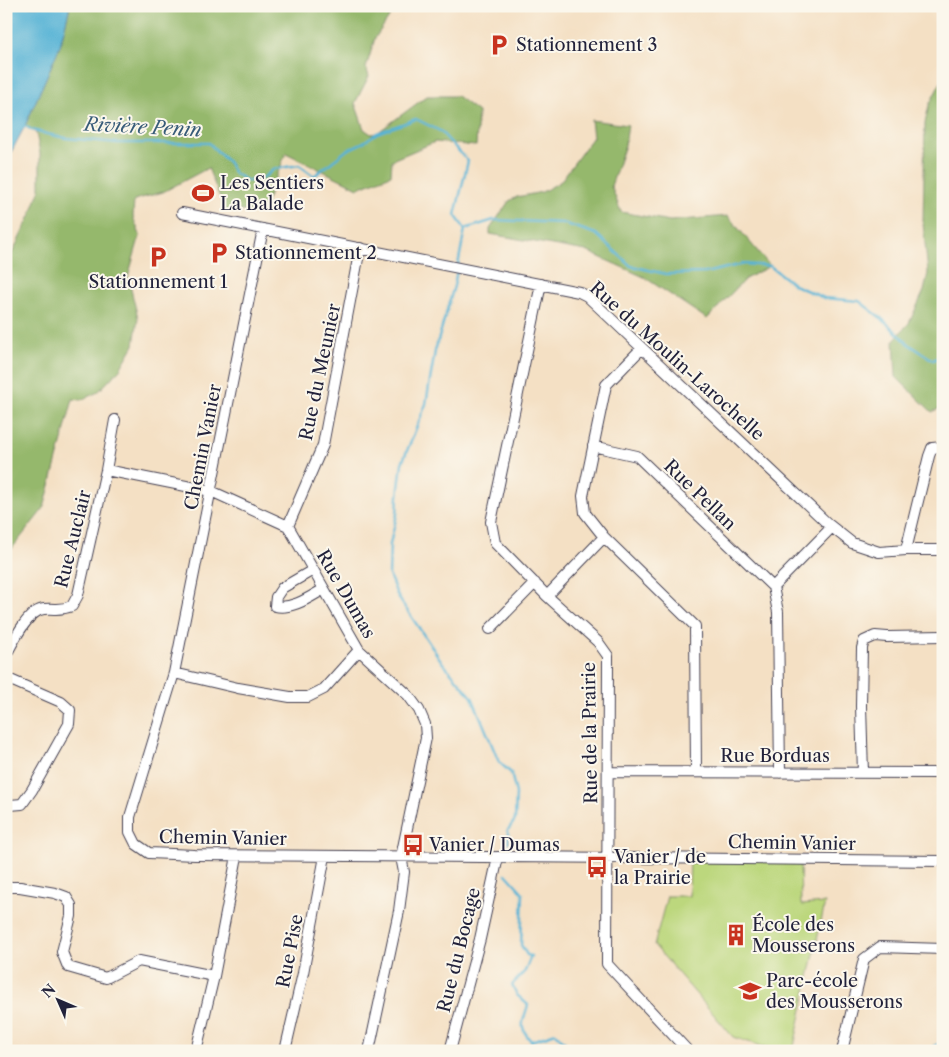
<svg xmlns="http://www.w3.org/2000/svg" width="949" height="1057" font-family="'Libre Caslon Text',serif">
	<rect width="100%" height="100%" fill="#fbf7ec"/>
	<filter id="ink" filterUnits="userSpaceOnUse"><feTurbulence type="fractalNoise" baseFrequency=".02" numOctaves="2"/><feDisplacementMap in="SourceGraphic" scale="10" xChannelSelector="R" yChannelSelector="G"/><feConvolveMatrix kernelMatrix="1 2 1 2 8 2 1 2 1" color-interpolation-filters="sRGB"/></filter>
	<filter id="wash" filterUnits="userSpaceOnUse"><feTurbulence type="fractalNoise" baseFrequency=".0096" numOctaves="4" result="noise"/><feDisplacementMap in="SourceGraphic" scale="20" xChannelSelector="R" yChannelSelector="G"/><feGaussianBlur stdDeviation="1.12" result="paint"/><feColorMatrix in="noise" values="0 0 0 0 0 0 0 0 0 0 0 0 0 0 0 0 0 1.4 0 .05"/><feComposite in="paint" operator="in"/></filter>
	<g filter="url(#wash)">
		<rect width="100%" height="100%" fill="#f4e0c4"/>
		<!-- green -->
		<path fill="#bcd77d" stroke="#6f7c5c" d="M690,859L800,860L801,905L825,903L793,1051H777L733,1037L654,945L667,896H689Z"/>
		<!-- forest -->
		<path fill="#95b86c" stroke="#5c6d54" d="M70,6H397L375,38L366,68L369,76L355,103L364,129L371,134L377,133L427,96H457L478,112L476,146L435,142L392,160L391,175L358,188L286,153L262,212L225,210L208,168L163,192L134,200L133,217L140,235L128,277L138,318L134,345L120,369L98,392L81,400L73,399L44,508L6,556V266L31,214L40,189V153L36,133L25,126L60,46Z
			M943,78V407L932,412L896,377L894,340L909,323L924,291L928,273L923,223L925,123L929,105Z
			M591,120L628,125L625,145L611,186L621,212L670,221L728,216L770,266L745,279L707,319L644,277L586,251L490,234V229L509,201L517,197L542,192L560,182L593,137Z"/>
		<!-- water -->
		<path fill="#58b4d6" stroke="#3d6b88" d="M6,6H70L60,46L25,126L6,162Z"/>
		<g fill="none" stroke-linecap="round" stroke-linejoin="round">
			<!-- stream -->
			<path stroke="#58b4d6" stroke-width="2.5" d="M22,127L25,126L32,130L47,134L66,138L118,143H209L229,163L234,173L248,181L263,178L274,169L299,165L314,176L347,150L362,143L377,133L416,119L440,131L468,161L455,215L465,229L494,220L563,223L596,234L631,266L666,274L705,273L743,264L770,266L794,285L824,298L859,301L881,318L910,345L933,360L943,356
				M458,265L465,229
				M457,270L454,286L435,351L426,404L402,463L398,496L397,514L390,544L389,575L398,597L442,662L472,697L499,762L511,773L516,793L515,820L508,830V842
				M506,874L523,893L521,945L527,955L531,956L525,971L512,985L517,995L528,1005C523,1022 518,1026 531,1041L556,1033L569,1047L575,1051
				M930,1051L934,1046L943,1042"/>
		</g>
	</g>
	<g filter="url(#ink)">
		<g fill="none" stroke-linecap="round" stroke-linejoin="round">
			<!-- minor casing -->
			<g stroke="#423e50" stroke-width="12">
				<path id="minor" d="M182,213L579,292L587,296L828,524L852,543L879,552L906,550H943
					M263,229L174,673L130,817V832L136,844L149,853L195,855L631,858L943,861
					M541,284L491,522L495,543L547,596L598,642L608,656L607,964L688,1051
					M642,348L606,385L583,496L585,513L604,537L695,626L696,772
					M593,446L637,456L773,587L778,612L780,773
					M106,470L211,491L288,526L359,650L408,695L419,710L425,724L426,738L401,857L404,872L399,911L369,1051
					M288,526L323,445L360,248
					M906,550L929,456L932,448L943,447
					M313,570L282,588L276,597L275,606C292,610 310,597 324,589
					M773,587L832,527
					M547,596L604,537
					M490,629L535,583
					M6,655C13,642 28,610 44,609C56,608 59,611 72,606L78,595L106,470L115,420
					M174,673L238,688L290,697H308L324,689L359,650
					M6,678L61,702L70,710L69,724L32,790L22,804L10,805L6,803
					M608,772L943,773
					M863,773L861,706L862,648L864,641L875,636L887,637L943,636
					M6,887H20L55,893L66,897L71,905V916L62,952L68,967L106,978L139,961L214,976
					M196,1051L214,976L237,856
					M285,1051L303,973L325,856
					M450,1051L480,939L498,857
					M842,1051L864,959L880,947L943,949"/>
			</g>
			<!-- minor -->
			<use href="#minor" stroke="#fff" stroke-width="10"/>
		</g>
	</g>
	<!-- icons -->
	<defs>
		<g id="parking-bare" transform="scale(1.725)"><path d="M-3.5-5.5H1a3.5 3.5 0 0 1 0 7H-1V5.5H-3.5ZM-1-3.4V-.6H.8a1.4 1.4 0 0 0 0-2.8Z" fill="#c8321e" stroke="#fbf7ec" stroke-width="2.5" paint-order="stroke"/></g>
		<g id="stadium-bare" transform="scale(1.725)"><path d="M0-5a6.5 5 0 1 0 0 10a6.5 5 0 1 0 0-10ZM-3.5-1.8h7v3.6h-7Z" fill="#c8321e" stroke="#fbf7ec" stroke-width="2.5" paint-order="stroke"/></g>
		<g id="bus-bare" transform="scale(1.725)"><path d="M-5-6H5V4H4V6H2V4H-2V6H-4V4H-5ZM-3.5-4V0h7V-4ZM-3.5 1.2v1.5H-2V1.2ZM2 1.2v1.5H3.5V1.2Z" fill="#c8321e" stroke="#fbf7ec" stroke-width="2.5" paint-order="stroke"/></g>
		<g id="building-bare" transform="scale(1.725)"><path d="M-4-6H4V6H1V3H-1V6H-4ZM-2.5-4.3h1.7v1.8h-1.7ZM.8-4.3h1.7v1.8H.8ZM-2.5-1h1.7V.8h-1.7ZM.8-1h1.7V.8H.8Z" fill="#c8321e" stroke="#fbf7ec" stroke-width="2.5" paint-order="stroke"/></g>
		<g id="school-bare" transform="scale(1.725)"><path d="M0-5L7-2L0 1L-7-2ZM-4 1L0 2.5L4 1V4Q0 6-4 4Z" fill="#c8321e" stroke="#fbf7ec" stroke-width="2.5" paint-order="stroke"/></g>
	</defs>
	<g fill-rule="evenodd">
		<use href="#parking-bare" x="499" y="45"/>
		<use href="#stadium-bare" x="203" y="193"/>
		<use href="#parking-bare" x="219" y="253"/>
		<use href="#parking-bare" x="158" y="257"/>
		<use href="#bus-bare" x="413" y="845"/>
		<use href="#bus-bare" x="597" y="867"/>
		<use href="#building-bare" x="736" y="935"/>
		<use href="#school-bare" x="750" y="991"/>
	</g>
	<g text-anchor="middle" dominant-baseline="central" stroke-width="4" stroke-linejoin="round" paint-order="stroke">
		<!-- poi labels -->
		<g font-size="18" fill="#22223b" stroke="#fbf7ec" text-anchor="start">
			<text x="516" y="45">Stationnement 3</text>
			<text x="220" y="183">Les Sentiers<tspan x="220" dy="21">La Balade</tspan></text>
			<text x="235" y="253">Stationnement 2</text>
			<text x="158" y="282" text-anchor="middle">Stationnement 1</text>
			<text x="429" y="845">Vanier / Dumas</text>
			<text x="614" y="857">Vanier / de<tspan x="614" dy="21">la Prairie</tspan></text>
			<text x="752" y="925">École des<tspan x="752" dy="21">Mousserons</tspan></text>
			<text x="766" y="981">Parc-école<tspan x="766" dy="21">des Mousserons</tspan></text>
		</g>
		<!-- street labels -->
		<g font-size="18" fill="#22223b" stroke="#fbf7ec">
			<text transform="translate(677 361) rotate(42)">Rue du Moulin-Larochelle</text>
			<text transform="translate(320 372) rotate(-78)">Rue du Meunier</text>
			<text transform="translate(203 447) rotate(-79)">Chemin Vanier</text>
			<text transform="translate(700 495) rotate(44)">Rue Pellan</text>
			<text transform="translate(73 539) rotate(-76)">Rue Auclair</text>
			<text transform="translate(346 594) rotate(60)">Rue Dumas</text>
			<text transform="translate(590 733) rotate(-91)">Rue de la Prairie</text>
			<text x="775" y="756">Rue Borduas</text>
			<text transform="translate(223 838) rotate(1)">Chemin Vanier</text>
			<text transform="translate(792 843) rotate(1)">Chemin Vanier</text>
			<text transform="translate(459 950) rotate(-76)">Rue du Bocage</text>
			<text transform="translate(290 951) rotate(-79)">Rue Pise</text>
		</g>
		<!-- water labels -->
		<g font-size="19" font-style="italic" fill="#385c79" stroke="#fbf7ec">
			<text transform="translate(143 127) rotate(3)">Rivière Penin</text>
		</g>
	</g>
	<!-- margin -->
	<rect width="949" height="1057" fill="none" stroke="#fbf7ec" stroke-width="25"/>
	<!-- north arrow -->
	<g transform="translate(58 1000) rotate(315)" stroke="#fbf7ec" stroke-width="4" paint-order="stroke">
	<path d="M0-4L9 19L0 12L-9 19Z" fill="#22223b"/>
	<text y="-8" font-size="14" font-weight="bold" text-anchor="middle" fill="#22223b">N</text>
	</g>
</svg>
